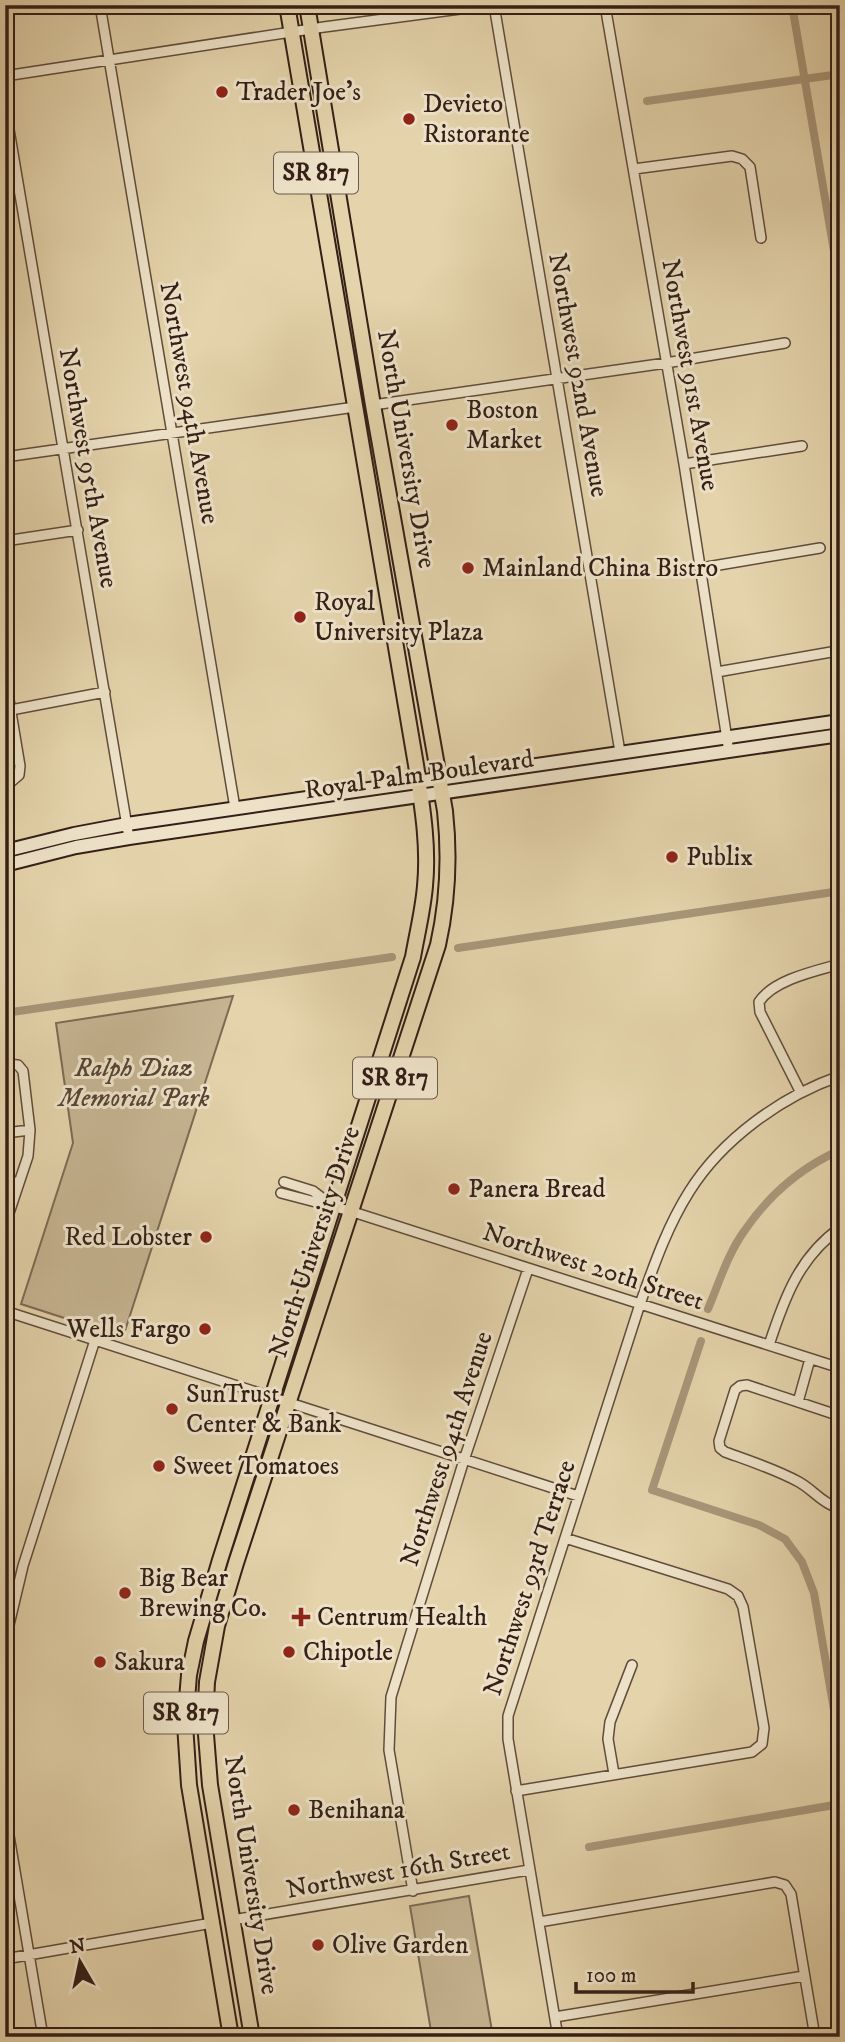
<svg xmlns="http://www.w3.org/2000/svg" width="845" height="2042" font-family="'IM FELL DW Pica',serif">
	<rect width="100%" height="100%" fill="#e4d3ab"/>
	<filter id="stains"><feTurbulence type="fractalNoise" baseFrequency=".00286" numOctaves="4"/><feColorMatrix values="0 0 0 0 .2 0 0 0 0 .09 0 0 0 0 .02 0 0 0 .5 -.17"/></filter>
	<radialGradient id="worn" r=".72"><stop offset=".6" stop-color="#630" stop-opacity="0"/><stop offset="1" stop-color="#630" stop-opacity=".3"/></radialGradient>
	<!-- green -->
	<path fill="#c6b492" stroke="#7d6a54" stroke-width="2" d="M233,996L123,1337L21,1304L73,1143L56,1023Z
		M469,1896L493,2037H432L410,1906Z"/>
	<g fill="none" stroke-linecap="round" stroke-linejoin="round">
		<!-- canal -->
		<path stroke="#a89679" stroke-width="8" d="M792,5L840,286
			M647,101L840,74
			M458,948L840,891
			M5,1013L392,957
			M708,1309C719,1283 728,1253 745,1230C769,1195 802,1167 840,1150
			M701,1341L652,1490L759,1525L785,1539L802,1562L814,1593L840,1745
			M589,1847L840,1804"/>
		<!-- street casing -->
		<g stroke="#604c3c" stroke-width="12">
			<path id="street" d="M100,5L235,808
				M494,5L620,752
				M605,5L684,464L729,752
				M5,76L324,27L490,5
				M5,106L129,838
				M634,169L732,156L742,159L750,167L761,238
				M373,405L666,363L785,343
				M5,457L355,407
				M684,464L802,446
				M5,541L78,530
				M701,568L820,548
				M717,672L837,651
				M5,676L20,766L19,775L12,781L5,783
				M11,710L105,692
				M5,1064L18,1065L23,1071L30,1130L28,1156L5,1225
				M800,1091L760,1012L759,1002C773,980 815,971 840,964
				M5,1133L30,1130
				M5,1179L18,1183
				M284,1182L313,1191L330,1204
				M281,1193L350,1211L840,1368
				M5,1311L578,1496
				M769,1345C784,1299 799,1257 840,1228
				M798,1402L810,1359
				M840,1416L747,1385L740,1386L735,1390L719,1441L720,1448L725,1452C750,1461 775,1469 799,1482C812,1489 822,1503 836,1507L840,1505
				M5,1655L8,1629L23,1566L95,1340
				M614,1774L608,1739L610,1722L632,1665
				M516,1791L752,1752L762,1744L764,1728L743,1607L738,1596L728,1589L565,1538
				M5,1812L43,2037
				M413,1891L389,1750L391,1697L464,1460L528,1269
				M232,1920L529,1870
				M539,1922L775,1882L785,1885L791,1894L815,2037
				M5,1959L212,1923
				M555,2017L804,1976
				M558,2037L508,1739V1716L640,1304C654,1265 667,1227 689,1192C722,1139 782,1096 840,1076"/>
		</g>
		<!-- secondary casing -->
		<g stroke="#341f17" stroke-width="16">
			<path id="secondary" d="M5,851L74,834L127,824L840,721
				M5,865L76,847L129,838L840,735"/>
		</g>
		<!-- primary casing -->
		<g stroke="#341f17" stroke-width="18">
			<path id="primary" d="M231,2037L189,1785L185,1724L189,1675L196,1641L220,1560L413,957C417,934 423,910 425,886C429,845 422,805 416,765L287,5
				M252,2037L210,1785L205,1722L207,1682L217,1626L236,1563L438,945C448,900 450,857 445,811L373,405L307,5"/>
		</g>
		<!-- street -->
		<use href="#street" stroke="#ede2c8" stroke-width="9"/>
		<!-- secondary -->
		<use href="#secondary" stroke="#ede2c8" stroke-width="12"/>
		<!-- primary -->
		<use href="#primary" stroke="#e4d3ab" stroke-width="14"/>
	</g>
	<!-- markers -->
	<g fill="#8f2418" stroke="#ede2c8" stroke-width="2.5">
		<circle cx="222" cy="92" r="7"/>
		<circle cx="409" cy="119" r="7"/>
		<circle cx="452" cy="425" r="7"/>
		<circle cx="468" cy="568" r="7"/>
		<circle cx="300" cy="617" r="7"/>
		<circle cx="672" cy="857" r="7"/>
		<circle cx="454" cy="1189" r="7"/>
		<circle cx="206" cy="1237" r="7"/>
		<circle cx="205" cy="1329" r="7"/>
		<circle cx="172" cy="1409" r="7"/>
		<circle cx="159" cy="1466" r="7"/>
		<circle cx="125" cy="1593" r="7"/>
		<path d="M297.5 1606.5h7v7h7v7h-7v7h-7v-7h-7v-7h7z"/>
		<circle cx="289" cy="1652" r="7"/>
		<circle cx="100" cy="1662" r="7"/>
		<circle cx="294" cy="1810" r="7"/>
		<circle cx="318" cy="1945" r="7"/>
	</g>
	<g text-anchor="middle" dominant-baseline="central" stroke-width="6" stroke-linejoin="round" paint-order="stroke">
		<!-- shield labels -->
		<g fill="#ede2c8" stroke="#6c5a4c" stroke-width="2">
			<rect x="274" y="152.5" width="84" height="41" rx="5"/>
			<rect x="353" y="1057.5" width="84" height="41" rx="5"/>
			<rect x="144" y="1692.5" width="84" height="41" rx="5"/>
		</g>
		<g font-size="24" font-weight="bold" fill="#341f17">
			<text x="316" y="173">SR 817</text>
			<text x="395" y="1078">SR 817</text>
			<text x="186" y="1713">SR 817</text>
		</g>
		<!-- poi labels -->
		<g font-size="26" fill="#341f17" stroke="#ede2c8" text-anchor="start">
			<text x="236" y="92">Trader Joe's</text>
			<text x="423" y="104">Devieto<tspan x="423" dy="30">Ristorante</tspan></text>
			<text x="466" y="410">Boston<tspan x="466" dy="30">Market</tspan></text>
			<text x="482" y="568">Mainland China Bistro</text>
			<text x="314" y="602">Royal<tspan x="314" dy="30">University Plaza</tspan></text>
			<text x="686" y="857">Publix</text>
			<text x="468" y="1189">Panera Bread</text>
			<text x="192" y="1237" text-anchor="end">Red Lobster</text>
			<text x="191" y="1329" text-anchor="end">Wells Fargo</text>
			<text x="186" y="1394">SunTrust<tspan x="186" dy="30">Center &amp; Bank</tspan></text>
			<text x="173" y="1466">Sweet Tomatoes</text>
			<text x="139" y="1578">Big Bear<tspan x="139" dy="30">Brewing Co.</tspan></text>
			<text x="317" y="1617">Centrum Health</text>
			<text x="303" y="1652">Chipotle</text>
			<text x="114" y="1662">Sakura</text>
			<text x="308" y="1810">Benihana</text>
			<text x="332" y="1945">Olive Garden</text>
		</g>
		<!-- street labels -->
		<g font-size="26" fill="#341f17" stroke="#ede2c8">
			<text transform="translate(578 375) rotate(80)">Northwest 92nd Avenue</text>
			<text transform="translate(690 375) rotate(80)">Northwest 91st Avenue</text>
			<text transform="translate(189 403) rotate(80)">Northwest 94th Avenue</text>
			<text transform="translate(406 449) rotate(80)">North University Drive</text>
			<text transform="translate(88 468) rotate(80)">Northwest 95th Avenue</text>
			<text transform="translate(419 775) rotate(-8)">Royal Palm Boulevard</text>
			<text transform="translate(315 1242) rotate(-72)">North University Drive</text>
			<text transform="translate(593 1267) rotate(18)">Northwest 20th Street</text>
			<text transform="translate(447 1449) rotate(-72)">Northwest 94th Avenue</text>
			<text transform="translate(530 1578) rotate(-72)">Northwest 93rd Terrace</text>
			<text transform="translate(398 1871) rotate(-10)">Northwest 16th Street</text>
			<text transform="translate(251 1875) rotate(81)">North University Drive</text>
		</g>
		<!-- park labels -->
		<g font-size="26" font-style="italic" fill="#584436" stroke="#ede2c8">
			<text x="134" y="1068">Ralph Diaz<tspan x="134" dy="30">Memorial Park</tspan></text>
		</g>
	</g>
	<!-- margin -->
	<rect width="845" height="2042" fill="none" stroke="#e4d3ab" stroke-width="28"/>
	<rect x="7" y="7" width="831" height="2028" fill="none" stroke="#341f17" stroke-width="3.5"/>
	<rect x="14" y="14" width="817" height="2014" fill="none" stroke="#341f17" stroke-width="2"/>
	<!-- north arrow -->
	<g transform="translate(80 1962) rotate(351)" stroke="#ede2c8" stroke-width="5" paint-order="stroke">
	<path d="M0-5L12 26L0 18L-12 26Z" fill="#341f17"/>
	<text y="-10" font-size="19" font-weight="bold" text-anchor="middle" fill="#341f17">N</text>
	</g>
	<!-- scale -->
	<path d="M576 1982v10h117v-10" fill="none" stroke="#341f17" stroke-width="3.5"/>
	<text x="586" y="1982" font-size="21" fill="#341f17" stroke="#ede2c8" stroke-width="5" paint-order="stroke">100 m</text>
	<rect width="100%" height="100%" filter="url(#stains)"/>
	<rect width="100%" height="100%" fill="url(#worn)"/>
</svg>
